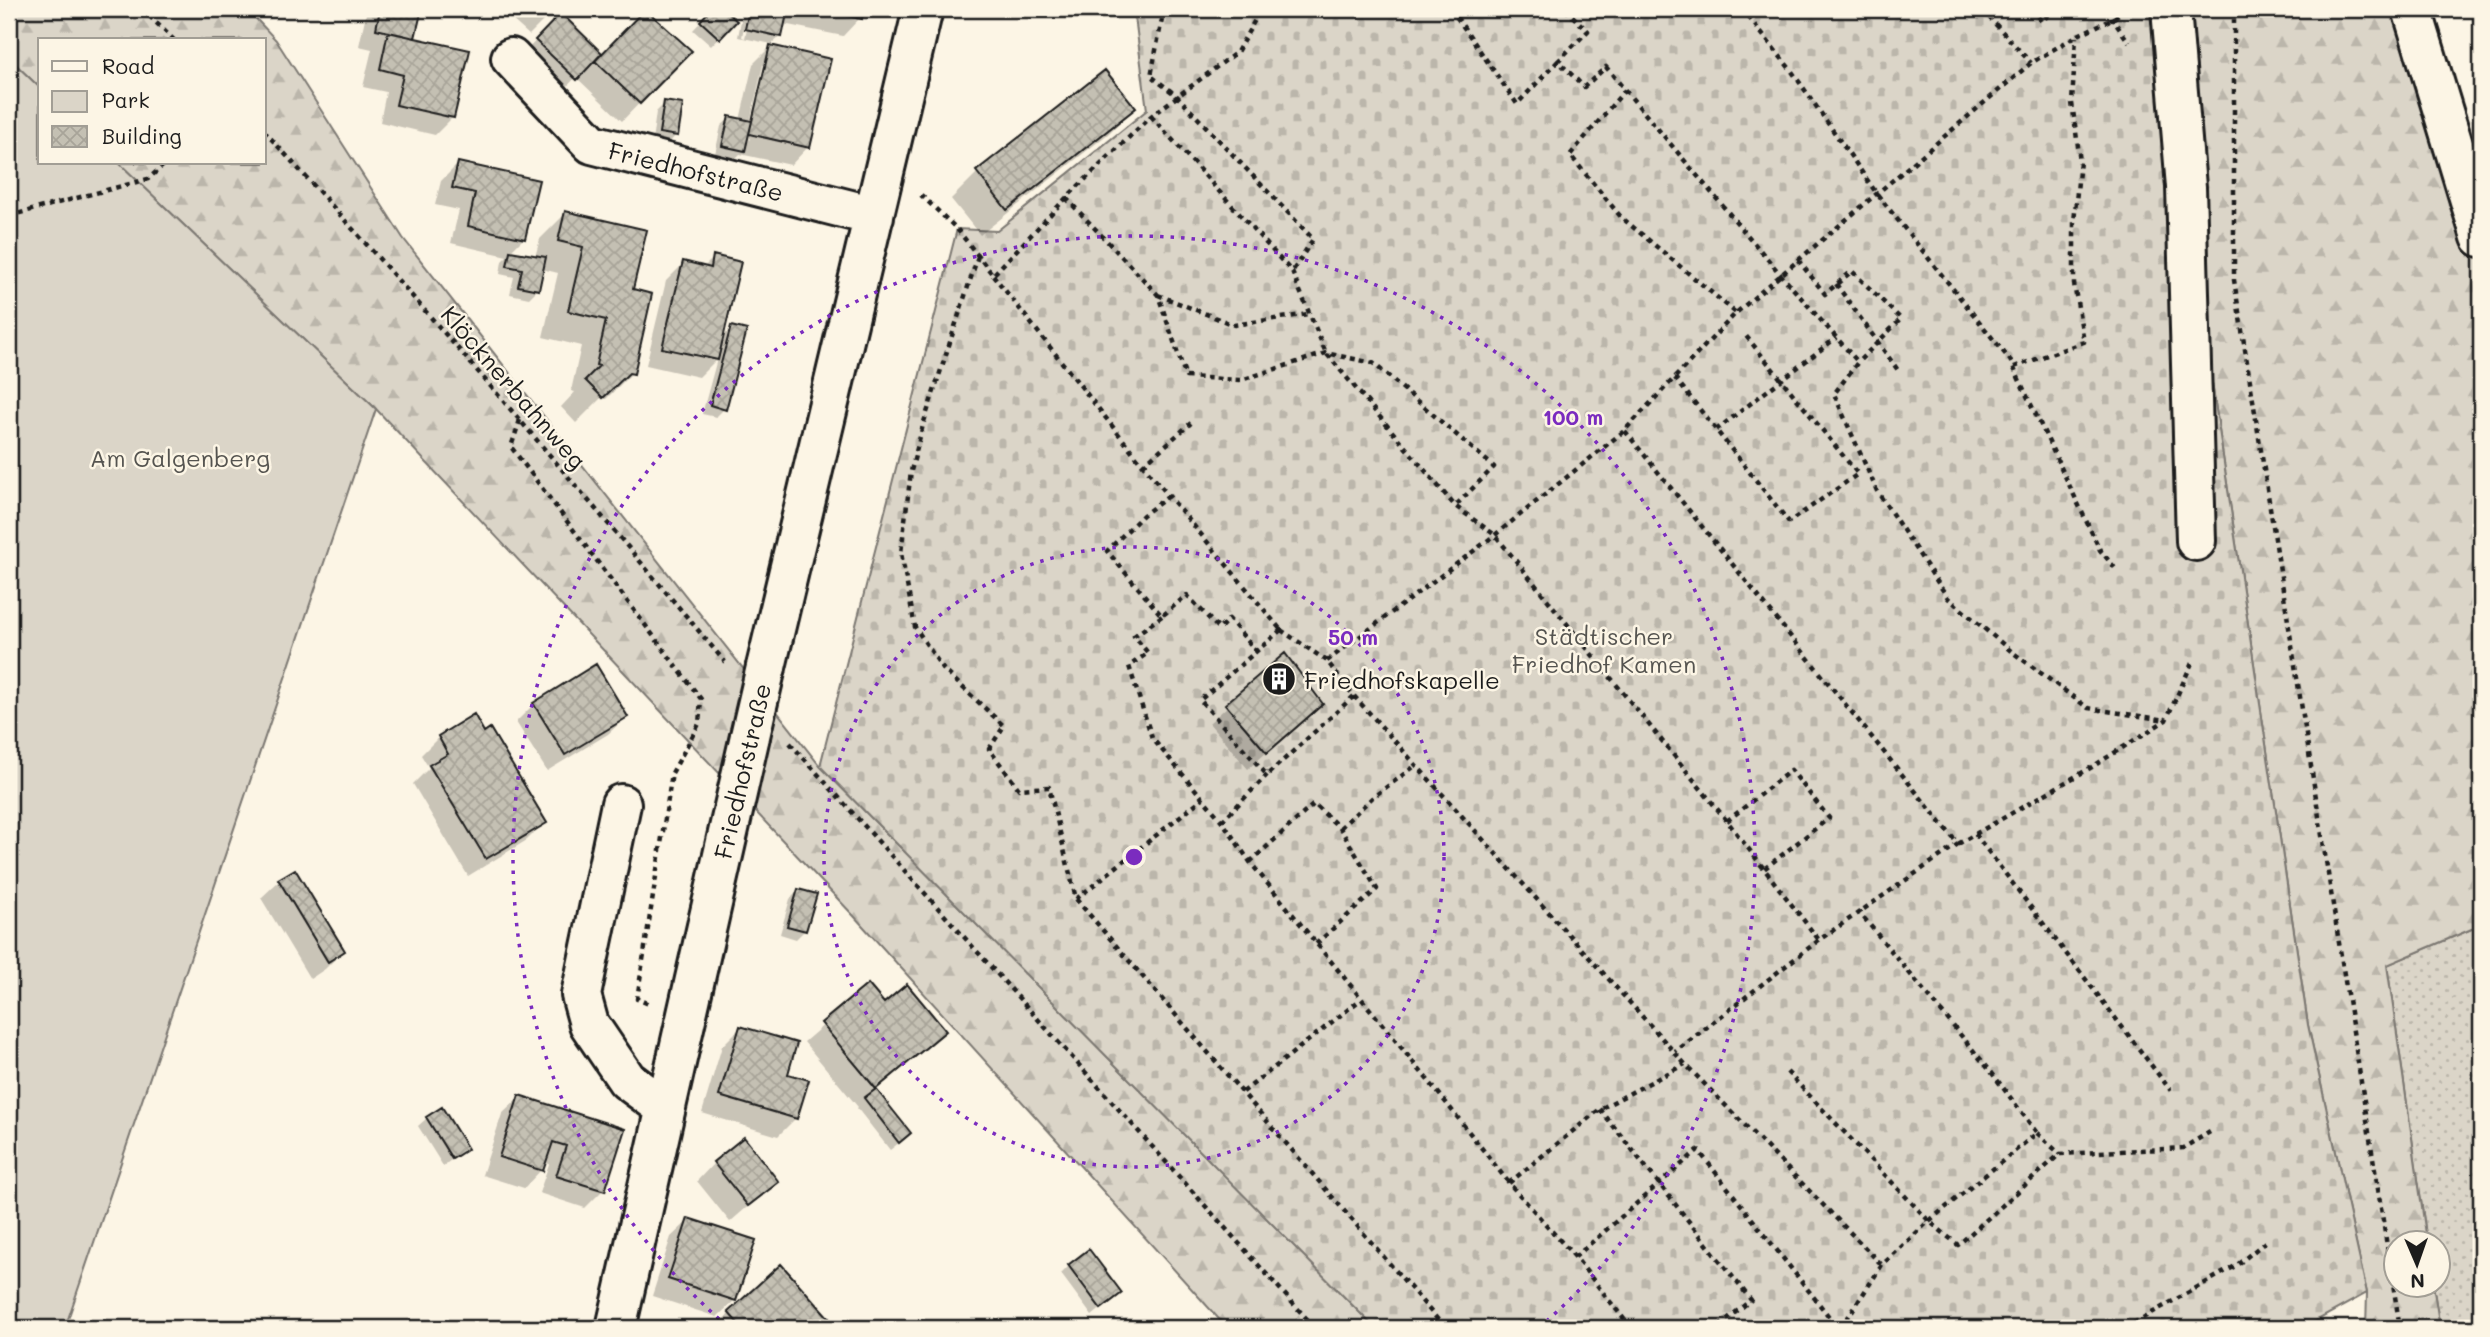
<svg xmlns="http://www.w3.org/2000/svg" width="2490" height="1337" font-family="Mali,sans-serif">
	<defs>
		<pattern id="grass-dots" width="8" height="8" patternUnits="userSpaceOnUse" patternTransform="scale(1.75)"><rect width="8" height="8" fill="#dbd5c8"/><path d="M2 2h.1M6 6h.1" fill="none" stroke="#bbb6ab" stroke-width="1.8" stroke-linecap="round"/></pattern>
		<pattern id="forest-firs" width="22" height="20" patternUnits="userSpaceOnUse" patternTransform="scale(1.75)"><rect width="22" height="20" fill="#dbd5c8"/><path d="M5 1l3.5 6h-7zM16 11l3.5 6h-7z" fill="#bbb6ab"/></pattern>
		<pattern id="cemetery-stones" width="16" height="16" patternUnits="userSpaceOnUse" patternTransform="scale(1.75)"><rect width="16" height="16" fill="#dbd5c8"/><path d="M2 7V4a2 2 0 0 1 4 0v3zM10 15v-3a2 2 0 0 1 4 0v3z" fill="#bbb6ab"/></pattern>
		<pattern id="building-cross-hatch" width="8" height="8" patternUnits="userSpaceOnUse" patternTransform="scale(1.75)"><rect width="8" height="8" fill="#c4c0b3"/><path d="M0 0l8 8M0 8l8-8" fill="none" stroke="#a8a499"/></pattern>
	</defs>
	<rect width="100%" height="100%" fill="#fcf5e5"/>
	<filter id="ink" filterUnits="userSpaceOnUse"><feTurbulence type="fractalNoise" baseFrequency=".0143" numOctaves="2"/><feDisplacementMap in="SourceGraphic" scale="14" xChannelSelector="R" yChannelSelector="G"/><feConvolveMatrix kernelMatrix="1 2 1 2 8 2 1 2 1" color-interpolation-filters="sRGB"/></filter>
	<g filter="url(#ink)">
		<!-- grass -->
		<path fill="url(#grass-dots)" stroke="#7c7872" stroke-width="2" d="M2481,925V1328H2440L2433,1285L2438,1284V1242H2427L2387,965Z"/>
		<!-- forest -->
		<path fill="url(#forest-firs)" stroke="#7c7872" stroke-width="2" d="M9,9H247L276,40L403,238L820,766L1375,1328H1227L853,915L376,409L119,163H264V40H40V88L9,58Z
			M2191,9H2404L2481,257V925L2387,965L2427,1242H2396V1284L2433,1285L2440,1328H2366L2367,1293L2308,1025L2212,383Z"/>
		<!-- cemetery -->
		<path fill="url(#cemetery-stones)" stroke="#7c7872" stroke-width="2" d="M1134,9H2191L2212,383L2308,1025L2367,1293L2303,1328H1375L820,766L957,229L997,231L1147,110Z"/>
		<!-- park -->
		<path fill="#dbd5c8" stroke="#7c7872" stroke-width="2" d="M9,58L40,88V163H119L376,409L65,1328H9Z"/>
		<!-- shadow -->
		<path fill="#0003" fill-rule="evenodd" d="M367,9H420L413,39L453,117L435,135L380,122L386,92L363,87L372,49L359,46Z
			M500,9H555L529,35Z
			M713,9H722L735,21L711,46L693,30Z
			M736,9H803L856,20L857,16L820,9H862L860,18L843,36L783,24L781,36L772,44L738,37L742,15L735,13ZM746,16H750L745,38L742,37Z
			M561,15L602,55L689,52L622,121L576,77L558,96L519,58Z
			M770,47L808,147L791,165L740,154L735,159L715,154L721,126L730,118L740,120L753,64ZM763,65H767L749,141L746,140Z
			M1105,72L1134,108L1108,134L980,235L951,199L977,173Z
			M665,103L676,135L668,144L652,142L656,112Z
			M458,164L524,238L510,252L535,257L540,239L566,213L631,290L632,373L606,399L601,398L576,423L561,407L575,392L571,391L581,346L543,337L558,273L542,269L538,289L529,298L510,294L514,277L500,274L502,261L507,256L451,243L459,210L435,205L441,181Z
			M714,257L721,338L732,328L724,409L716,417L702,414L717,359L699,377L646,365L666,281L684,263L703,268Z
			M1284,656L1321,704L1248,769L1209,723Z
			M534,704L626,717L608,734L547,771L516,722Z
			M473,717L545,822L527,840L468,876L413,784L429,768L421,755L439,737Z
			M279,881L343,951L325,969L310,979L261,898Z
			M798,891L805,930L796,939L780,934L790,899Z
			M868,987L884,1006L943,1031L926,1049L875,1091L900,1142L890,1150L857,1108L858,1107L804,1042Z
			M740,1028L786,1075L795,1119L778,1136L702,1113L722,1046Z
			M520,1097L623,1130L603,1190L585,1208L539,1193L549,1164L544,1162L541,1170L524,1188L482,1175L502,1114Z
			M427,1118L466,1149L443,1166L418,1126Z
			M714,1163L777,1181L730,1222L697,1181Z
			M689,1220L735,1300L717,1317L652,1296L671,1237Z
			M1069,1266L1120,1293L1092,1316L1061,1274Z
			M780,1267L826,1318L816,1328H714Z"/>
		<!-- building -->
		<path fill="url(#building-cross-hatch)" stroke="#1c1c1c" stroke-width="2" d="M380,9H422L415,38L376,29Z
			M645,9L692,51L640,104L595,61Z
			M711,9H724L737,21L720,39L700,21Z
			M749,9H788L782,37L745,29Z
			M812,9H864L862,19Z
			M561,13L602,53L577,80L535,40Z
			M388,32L470,50L454,118L396,105L403,75L380,69Z
			M770,45L831,59L810,148L749,134Z
			M1105,70L1136,108L1007,210L976,171Z
			M664,101L683,104L678,136L659,133Z
			M729,116L752,121L745,151L722,146Z
			M458,162L539,180L525,239L468,226L475,193L452,188Z
			M565,211L647,230L633,289L652,294L634,374L629,373L603,398L585,380L599,366L596,365L606,320L568,311L583,247L558,241Z
			M510,251L546,257L539,290L518,286L522,269L507,266Z
			M713,255L741,262L718,360L662,348L683,261L711,268Z
			M731,326L747,330L726,410L710,405Z
			M1285,653L1323,704L1267,753L1225,704Z
			M596,664L628,717L565,755L533,703Z
			M474,714L484,732L490,728L547,823L486,859L429,765L448,754L438,736Z
			M295,869L345,951L328,962L278,879Z
			M798,889L817,894L806,931L787,926Z
			M868,984L884,1003L907,984L946,1031L876,1089L821,1023Z
			M740,1026L797,1043L788,1074L809,1080L797,1119L719,1096Z
			M876,1089L911,1133L899,1143L864,1098Z
			M519,1095L625,1129L605,1191L556,1176L566,1146L553,1142L543,1171L499,1157Z
			M442,1107L468,1149L452,1159L426,1117Z
			M744,1137L779,1182L748,1206L713,1162Z
			M688,1218L756,1240L736,1301L668,1279Z
			M1089,1249L1122,1293L1101,1309L1068,1265Z
			M781,1264L829,1318L818,1328H742L728,1312Z"/>
		<g fill="none" stroke-linecap="round" stroke-linejoin="round">
			<!-- minor casing -->
			<g stroke="#1c1c1c" stroke-width="44">
				<path id="minor" d="M2171,9L2186,187L2196,541
					M511,58L592,144L874,216
					M766,667L923,9
					M621,804L581,995L589,1024L627,1080L665,1108
					M616,1328L750,736"/>
			</g>
			<!-- major casing -->
			<g stroke="#1c1c1c" stroke-width="44">
				<path id="major" d="M2412,9L2481,237"/>
			</g>
			<!-- path -->
			<path stroke="#1c1c1c" stroke-width="4.5" stroke-dasharray="5 5" stroke-linecap="butt" d="M142,9L174,40
				M1164,9L1151,76L1176,95L1313,239L1292,272
				M1451,9L1517,104L1558,61
				M1565,9L1588,31L1558,61L1584,87L1606,67L1625,90L1570,155L1621,217L1736,313
				M1742,9L1791,70L1877,194L2010,360L2100,550L2115,568
				M1970,9L1988,16L2031,63
				M2032,9L2041,21L2057,9
				M2105,9L2129,42
				M2234,9V280L2400,1328
				M1625,90L1781,275L1858,362L1834,394L1877,491L1948,598L2011,651L2088,708L2166,720
				M1151,116L1292,272L1326,353L1455,506L1495,535L1727,821L1819,940
				M264,131C423,304 574,483 725,662
				M921,195L957,229L993,275L1066,198L1151,116L1237,52L1261,9
				M1066,198L1158,295L1186,377L1241,380L1326,353L1373,363L1494,467L1455,506
				M9,216L148,179L166,163
				M978,256L923,425L911,471L901,553L915,627L943,669L1004,726L989,749L1019,789L1049,787L1076,899L1445,1328
				M1798,260L1825,294L1852,271L1901,319L1858,362
				M993,275L1143,465L1281,630
				M1836,284L1900,373
				M1158,295L1234,325L1308,314
				M2014,367L2084,342L2074,284V222L2080,161L2072,103L2076,37
				M1675,378L1789,522L1858,474L1746,336
				M520,420L511,447L701,699L699,724L672,773L637,999L649,1004
				M1716,430L1836,338
				M1625,431L1958,844L1819,940L1675,1052
				M1143,465L1191,423
				M1169,496L1143,515L1107,551L1162,616L1187,595L1219,629L1229,619L1257,652
				M1162,616L1134,636L1148,653L1129,666L1152,738L1222,821L1250,862L1440,1095L1509,1183L1575,1257
				M1281,630L1327,661L1354,696L1267,775L1200,700Z
				M1327,661L1495,535L1624,431L1736,313L2031,63L2076,36L2114,18L2125,9
				M1354,696L1685,1064L1882,1265
				M790,743L1315,1328
				M1222,821L1267,775
				M1727,821L1791,770L1829,818L1764,869
				M1340,828L1373,797L1415,766
				M1975,834L2171,1091
				M1958,844L2092,767L2166,720L2192,663
				M1250,862L1314,804L1340,828L1377,889L1316,944
				M1076,899L1203,798
				M1787,1072L1929,1221L1958,1245L2060,1154L2183,1148L2210,1132
				M1243,1092L1360,1000
				M1600,1109L1751,1300L1716,1328
				M2037,1133L2060,1154
				M1509,1183L1600,1109L1685,1064
				M1631,1328L1575,1257L1698,1150L1838,1328
				M1841,1328L1882,1265L1929,1221L2037,1133L1992,1073L1859,912
				M2125,1328L2237,1265L2269,1239"/>
			<!-- minor -->
			<use href="#minor" stroke="#fcf5e5" stroke-width="38"/>
			<!-- major -->
			<use href="#major" stroke="#fcf5e5" stroke-width="38"/>
			<!-- minor-bridge casing -->
			<g stroke="#1c1c1c" stroke-width="44" stroke-linecap="butt">
				<path id="minor-bridge" d="M750,736L766,667"/>
			</g>
			<!-- minor-bridge -->
			<use href="#minor-bridge" stroke="#fcf5e5" stroke-width="38"/>
		</g>
	</g>
	<!-- distance rings -->
	<g fill="none" stroke="#7b2cbf" stroke-width="3.5" stroke-dasharray="3.5 7">
		<circle cx="1134" cy="857" r="310"/>
		<path d="M727 1326A621 621 0 1 1 1541 1326"/>
	</g>
	<!-- icons -->
	<defs>
		<g id="building-disc" transform="scale(1.75)"><circle r="9.5" fill="#1c1c1c" stroke="#fcf5e5"/><path d="M-4-6H4V6H1V3H-1V6H-4ZM-2.5-4.3h1.7v1.8h-1.7ZM.8-4.3h1.7v1.8H.8ZM-2.5-1h1.7V.8h-1.7ZM.8-1h1.7V.8H.8Z" fill="#fff"/></g>
	</defs>
	<g fill-rule="evenodd">
		<use href="#building-disc" x="1279" y="679"/>
	</g>
	<g text-anchor="middle" dominant-baseline="central" stroke-width="5" stroke-linejoin="round" paint-order="stroke">
		<!-- street labels -->
		<g font-size="24" fill="#1c1c1c" stroke="#fcf5e5">
			<text transform="translate(696 171) rotate(14)">Friedhofstraße</text>
			<text transform="translate(514 387) rotate(49)">Klöcknerbahnweg</text>
			<text transform="translate(742 771) rotate(-77)">Friedhofstraße</text>
		</g>
		<!-- park labels -->
		<g font-size="24" fill="#555450" stroke="#fcf5e5">
			<text x="180" y="457">Am Galgenberg</text>
			<text x="1604" y="635">Städtischer<tspan x="1604" dy="28">Friedhof Kamen</tspan></text>
		</g>
		<!-- poi labels -->
		<g font-size="24" fill="#1c1c1c" stroke="#fcf5e5" text-anchor="start">
			<text x="1304" y="679">Friedhofskapelle</text>
		</g>
	</g>
	<circle cx="1134" cy="857" r="10" fill="#7b2cbf" stroke="#fcf5e5" stroke-width="3.5"/>
	<g font-size="21" text-anchor="middle" font-weight="bold" fill="#7b2cbf" stroke="#fcf5e5" stroke-width="5" stroke-linejoin="round" paint-order="stroke">
		<text x="1573" y="425">100 m</text>
		<text x="1353" y="645">50 m</text>
	</g>
	<!-- margin -->
	<rect width="2490" height="1337" fill="none" stroke="#fcf5e5" stroke-width="35"/>
	<rect x="18" y="18" width="2455" height="1302" fill="none" stroke="#1c1c1c" stroke-width="2.5" filter="url(#ink)"/>
	<!-- legend -->
	<rect x="38" y="38" width="228" height="126" fill="#fcf5e5" stroke="#a29e95" stroke-width="2"/>
	<rect x="52" y="61" width="35" height="10" fill="#fcf5e5" stroke="#a29e95" stroke-width="2"/>
	<text x="102" y="74" font-size="21" fill="#1c1c1c">Road</text>
	<rect x="52" y="91" width="35" height="21" fill="#dbd5c8" stroke="#a29e95" stroke-width="2"/>
	<text x="102" y="108" font-size="21" fill="#1c1c1c">Park</text>
	<rect x="52" y="126" width="35" height="21" fill="url(#building-cross-hatch)" stroke="#a29e95" stroke-width="2"/>
	<text x="102" y="144" font-size="21" fill="#1c1c1c">Building</text>
	<!-- north arrow -->
	<g transform="translate(2417 1264) rotate(178)"><circle r="33" fill="#fcf5e5" stroke="#a29e95" stroke-width="2"/>
	<path d="M0-5L12 26L0 18L-12 26Z" fill="#1c1c1c"/>
	<text y="-10" font-size="19" font-weight="bold" text-anchor="middle" fill="#1c1c1c">N</text>
	</g>
</svg>
